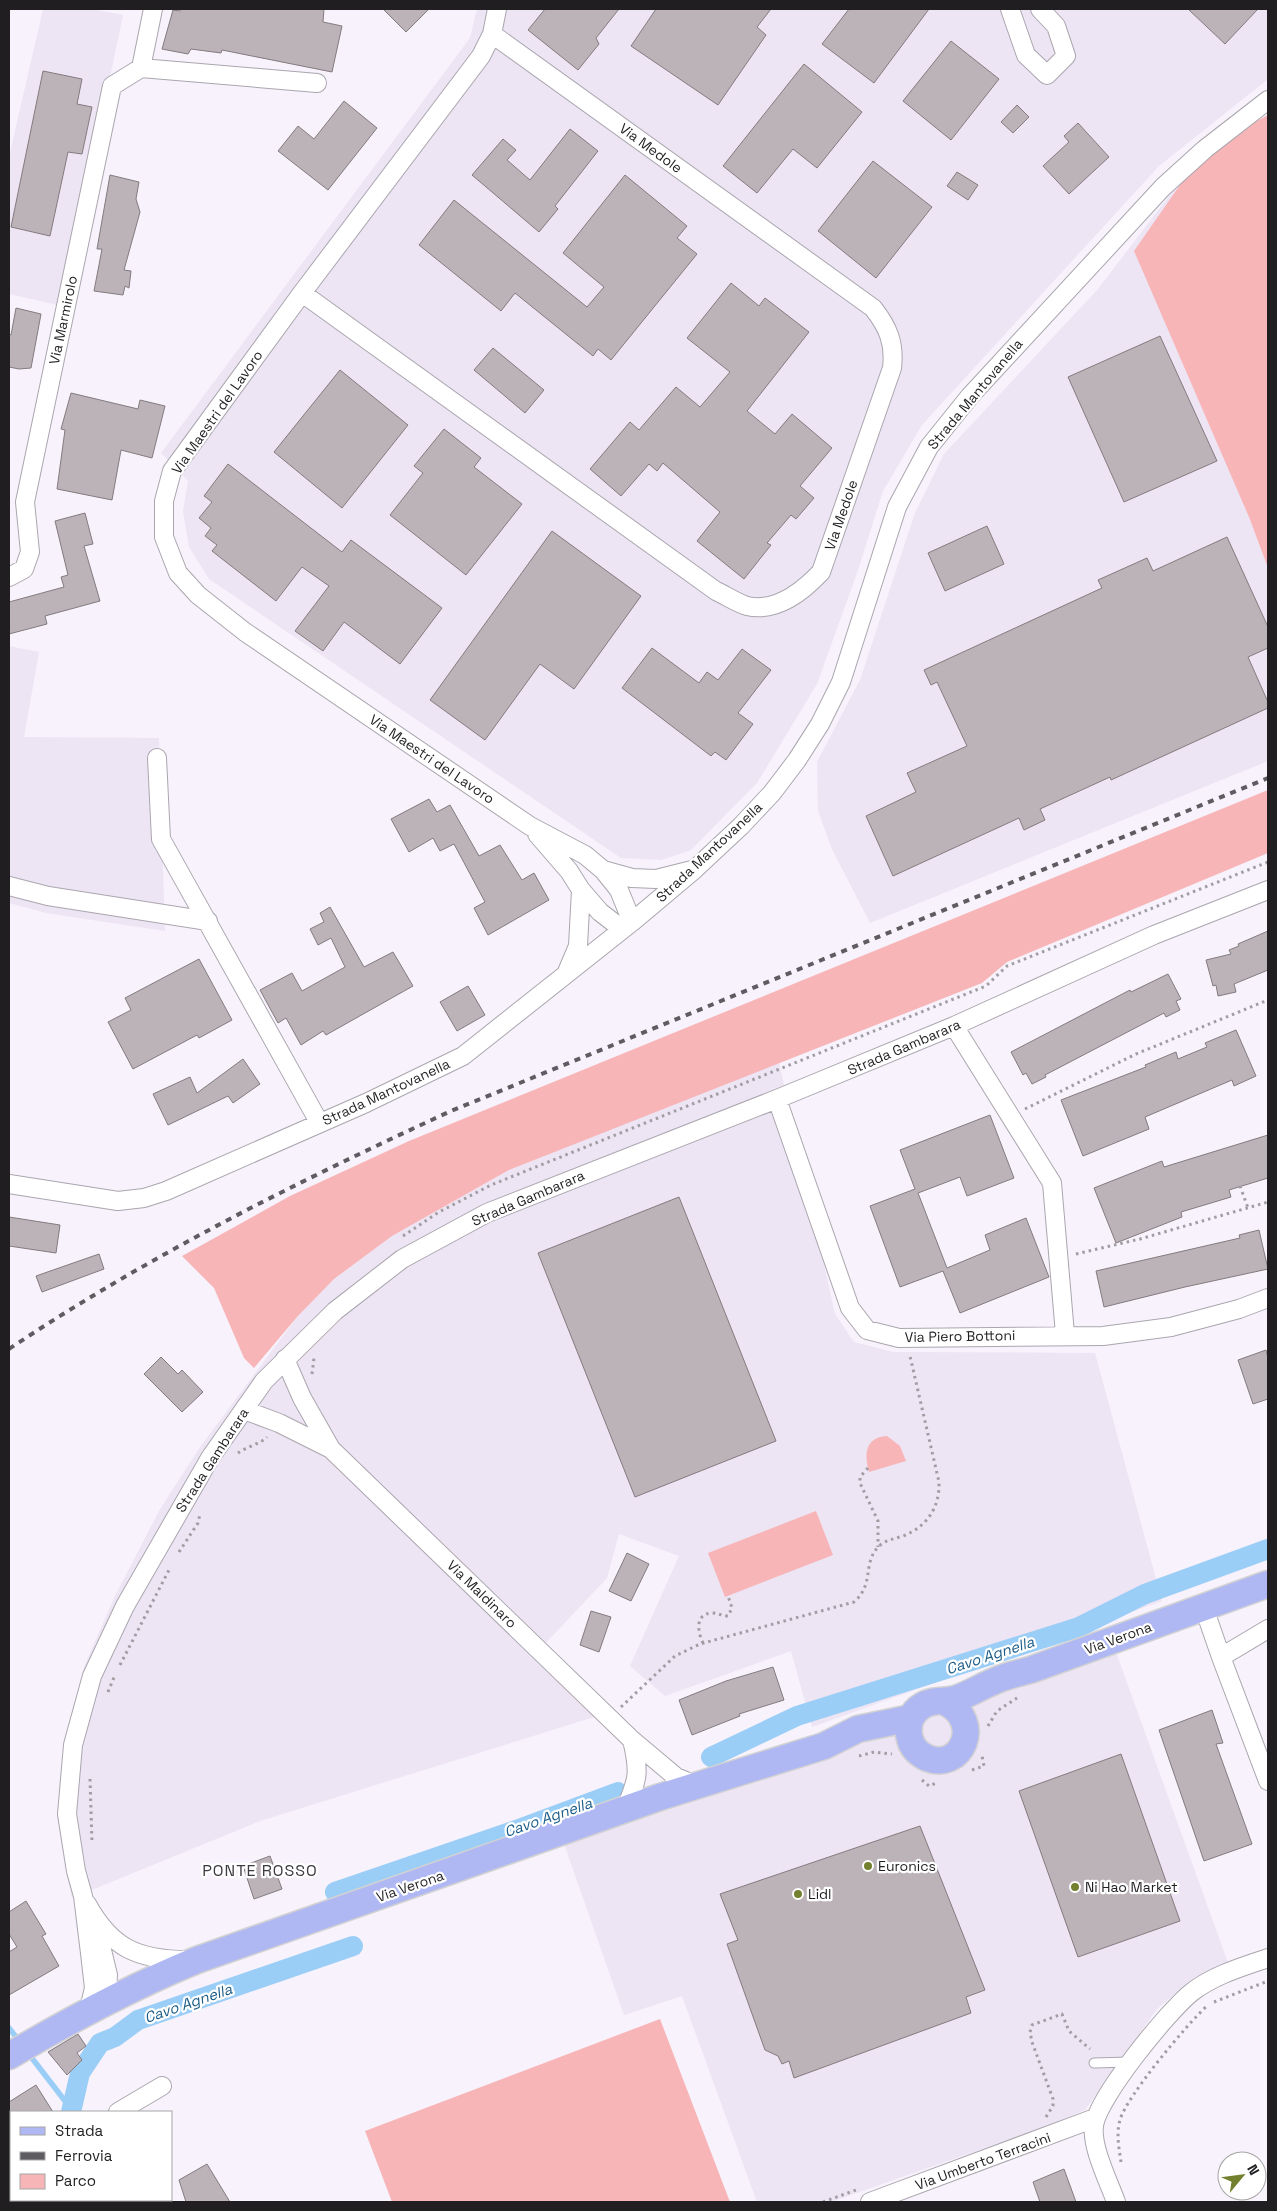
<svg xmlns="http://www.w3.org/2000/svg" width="1277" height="2211" font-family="'Space Grotesk',sans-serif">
	<rect width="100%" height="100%" fill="#f7f2fb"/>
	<!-- built -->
	<path fill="#ede4f4" d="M43,9H92L123,15L62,306L9,294V157Z
		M477,9H1268V79L1159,166L922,425L883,491L857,573L817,684L757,783L691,850L661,860L621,858L209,579L189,547L183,511L188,481L161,453L470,38Z
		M1205,149L1249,517L1268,568V761L870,923L832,849L818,811L817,762L860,680L915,513L944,454L1098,289Z
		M9,646L39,652L24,737L159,738L165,931L46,913L9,903Z
		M779,1062L835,1314L854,1342L893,1352L1095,1353L1162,1601L812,1727L791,1651L665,1696L630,1666L679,1556L619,1534L607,1578L541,1648L607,1713L260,1821L72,1898L65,1867L57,1817L64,1742L85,1664L115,1596L159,1511L198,1450L297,1317L334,1279L392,1236L509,1170Z
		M1113,1644L1231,1971L1195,1977L1157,2009L1085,2110L1050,2125L831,2202H757L682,1996L624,2015L562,1838Z"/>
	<!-- green -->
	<path fill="#f8b5b7" d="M1268,115V568L1249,517L1134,251L1205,149Z
		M1268,790V853L1007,962L982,983L509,1170L392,1236L334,1279L297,1317L254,1368L244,1358L214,1288L182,1256L290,1196L409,1141Z
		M887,1436L900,1446L906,1461L869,1472C864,1455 865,1437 887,1436Z
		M816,1511L833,1555L725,1597L708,1553Z
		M660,2019L730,2202H392L365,2131Z"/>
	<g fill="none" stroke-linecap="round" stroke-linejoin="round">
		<!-- stream -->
		<path stroke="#9bcef6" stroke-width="5.5" d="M9,2028L20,2042
			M28,2053L72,2110"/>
		<!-- canal -->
		<path stroke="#9bcef6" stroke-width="20" d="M711,1757L797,1716L1079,1627L1145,1594L1268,1549
			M335,1892L516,1830L618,1792
			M71,2112L80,2073L100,2043L115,2037L138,2020L353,1946
			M64,2200V2202"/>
	</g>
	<!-- building -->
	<path fill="#bcb3b8" stroke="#847b7f" d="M181,9H324L323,22L342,26L332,72L222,50L221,53L191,49L188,54L162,49L173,10L180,11Z
		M383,9H429L406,32Z
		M545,9H619L596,38L599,44L578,70L528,30Z
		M656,9H771L757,27L766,35L718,105L631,46Z
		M849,9H929L874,83L822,44Z
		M1188,9H1258L1225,44Z
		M951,41L999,79L951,140L903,101Z
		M804,64L862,112L817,168L793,149L757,193L723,166Z
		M43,71L82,79L77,104L92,107L82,154L68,152L50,236L11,227Z
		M344,101L377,128L328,190L278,151L298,126L314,139Z
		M1017,105L1029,117L1013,133L1001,122Z
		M1078,123L1109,157L1069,194L1043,166L1069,142L1064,136Z
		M570,129L598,151L555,206L558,209L539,232L472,175L503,139L516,150L507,160L530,180Z
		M873,161L932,207L876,278L818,231Z
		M957,172L978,185L968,200L947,186Z
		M110,175L139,182L136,199L140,212L124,270L131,271L129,288L125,286L123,295L94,291L102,249H97Z
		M625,175L687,226L677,238L697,254L611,360L598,349L593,356L515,293L501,311L419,245L454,200L587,307L604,287L563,253Z
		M731,283L759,306L765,298L809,332L747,411L775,434L792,414L832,448L800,486L814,498L796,519L791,515L767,543L771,545L744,579L697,541L720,512L663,463L657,471L649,464L621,496L590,469L630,422L639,430L676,387L700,407L730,372L687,338Z
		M16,308L41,314L31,368L19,369L9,367V334L11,335Z
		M1160,336L1217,461L1124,502L1068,377Z
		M493,348L544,390L525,413L474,370Z
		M340,370L408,425L342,508L274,452Z
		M71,393L138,409L140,400L165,406L152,458L121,450L112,500L57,489L65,430L61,429Z
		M444,429L481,458L474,467L522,504L466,575L390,515L423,473L414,466Z
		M228,464L342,552L351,540L442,608L400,664L344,622L323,651L295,631L329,586L302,567L276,601L212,551L217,545L205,536L211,528L199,518L212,502L204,496Z
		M85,513L93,544L84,546L100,601L45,616L47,624L9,634V602L64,587L61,577L68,575L55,521Z
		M987,526L1004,564L945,591L928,553Z
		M552,531L641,596L574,689L540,664L485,740L430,700Z
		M1227,537L1268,627V648L1248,657L1268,702V708L1111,780L1110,777L1040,809L1045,820L1024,830L1019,818L893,876L866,816L916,792L907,773L967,746L937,682L931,685L924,670L1102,588L1098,580L1147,558L1153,571Z
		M652,648L699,683L707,672L718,680L742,649L771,670L738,713L753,724L726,760L715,752L711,756L622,688Z
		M429,799L437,812L450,805L479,856L500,845L522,880L534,873L549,900L488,935L474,908L485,902L454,844L440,851L433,838L409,852L391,819Z
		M330,907L364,967L393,952L413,986L326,1035L323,1031L301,1045L286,1018L278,1023L260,990L292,973L302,991L345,967L331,938L318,945L310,929L324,922L320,913Z
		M1268,931V970L1234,984L1236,992L1218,996L1216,985L1213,986L1206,960L1231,954L1229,950L1239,946L1238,944Z
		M199,959L232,1020L199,1038L197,1035L133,1069L108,1022L131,1010L125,998Z
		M1168,974L1181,999L1176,1001L1180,1010L1166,1017L1164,1013L1045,1075L1046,1077L1032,1084L1026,1073L1023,1075L1011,1052L1130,990L1131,992Z
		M468,986L485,1015L457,1031L440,1002Z
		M1236,1030L1256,1076L1234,1086L1232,1080L1145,1117L1149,1129L1083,1156L1061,1100L1146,1067L1145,1065L1176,1052L1178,1059L1207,1047L1205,1043Z
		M243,1059L260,1084L233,1103L228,1096L168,1125L153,1094L190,1077L197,1093Z
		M990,1115L1014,1178L967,1196L960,1177L918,1193L947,1268L990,1250L985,1235L1026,1218L1049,1277L960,1313L943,1271L900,1287L870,1206L915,1189L900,1150Z
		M1268,1135V1178L1229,1190L1231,1197L1181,1212L1182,1217L1116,1243L1094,1188L1162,1161L1164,1167Z
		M679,1197L776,1441L635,1497L538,1253Z
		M9,1217L60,1225L56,1253L9,1246Z
		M1259,1230L1268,1269L1185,1287L1104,1307L1096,1271L1240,1238L1239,1235Z
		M99,1254L104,1269L42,1292L36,1276Z
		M1266,1350L1268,1358V1399L1253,1404L1238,1360Z
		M161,1357L178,1374L182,1370L203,1392L182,1412L144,1374Z
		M627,1553L649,1564L631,1601L609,1591Z
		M591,1611L611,1617L599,1652L580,1645Z
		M773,1667L784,1700L739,1714L740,1716L692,1735L679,1700L726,1681Z
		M1212,1710L1223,1743L1216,1744L1252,1844L1204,1861L1159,1730Z
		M1121,1754L1180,1921L1078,1957L1019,1791Z
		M920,1826L985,1990L966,1997L971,2013L794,2078L789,2061L782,2064L778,2056L765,2050L727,1944L738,1940L720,1894Z
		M270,1856L282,1889L254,1899L243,1866Z
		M26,1901L46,1934L42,1936L59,1966L9,1995V1952L17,1947L9,1934V1912Z
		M78,2034L86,2046L77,2053L82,2060L67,2075L48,2052Z
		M36,2085L53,2112H9V2102Z
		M207,2164L230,2202H186L179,2180Z
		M1064,2169L1076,2202H1040L1033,2182Z"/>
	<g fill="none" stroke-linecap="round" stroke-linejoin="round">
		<!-- lane casing -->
		<g stroke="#aaa6ae" stroke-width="11">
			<path id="lane" d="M1094,2063L1130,2062"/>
		</g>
		<!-- street casing -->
		<g stroke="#aaa6ae" stroke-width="20">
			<path id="street" d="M497,9L492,34L481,56L302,293L172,471L164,501V537L178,573L198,595L245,632L530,826L585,855L603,870L632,878L656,879L692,870
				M1010,9L1026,55L1047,75L1066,56L1056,26L1040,9
				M141,68L317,83
				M302,293L716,591C725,595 737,603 747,606C777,613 803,591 821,572L892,368C895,343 888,327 873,308L492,34
				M9,577L24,569L30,552L25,502L112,86L141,68L153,9
				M157,758L161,839L319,1122
				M537,834L569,871L581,890L578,946L567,972
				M603,870L619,890L632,922
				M9,886L48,896L208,921
				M581,890L600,912L622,929
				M954,1026L1052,1183L1065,1334
				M777,1099L850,1308L867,1330L899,1338L1103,1336L1171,1327L1239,1309L1268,1298
				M9,1184L118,1201L144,1198L166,1191L366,1103L463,1056L632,922L695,869L741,826L772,793L797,760L820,724L841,682L897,507L929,447L970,396L1163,187L1205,149L1268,100
				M285,1359L302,1398L331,1449
				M244,1410L279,1423L331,1449L632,1740L676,1777L698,1786
				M1204,1608L1221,1657
				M1268,1629L1221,1657L1268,1781
				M625,1810C638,1779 640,1773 632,1740
				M87,1904C111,1948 138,1960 187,1960
				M96,1925L108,1975L106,2000
				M89,2009L94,1988L90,1953L83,1896L76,1871L67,1814L73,1745L92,1676L125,1606L210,1458L264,1381L335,1311L402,1259L487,1213L777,1099L954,1026L1154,935L1268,890
				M118,2112L162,2086
				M93,2202V2200
				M870,2202L1095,2118
				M1116,2202C1109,2182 1091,2147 1094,2126C1097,2098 1169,2010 1192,1992C1214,1975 1242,1967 1268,1958"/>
		</g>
		<!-- primary casing -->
		<g stroke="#d2d2d3" stroke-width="29">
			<path id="primary" d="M945,1702C984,1721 962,1772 927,1758C919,1754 912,1748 910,1739C906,1726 911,1712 922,1706C932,1699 944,1702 955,1699C970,1694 982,1686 997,1680C1008,1675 1021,1673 1033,1669L1268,1584
				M9,2056C70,2020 131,1987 197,1960L660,1797L824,1746L858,1729L911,1718"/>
		</g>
		<!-- path -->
		<path stroke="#a09da3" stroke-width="3" stroke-dasharray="2.5 4" stroke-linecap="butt" d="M1025,1109L1136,1054L1268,1000
			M1240,1186L1248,1208
			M403,1236L439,1212L491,1185L986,986L1007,966L1268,862
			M1076,1254L1140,1239L1268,1202
			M312,1374L314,1358
			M238,1453C246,1447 260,1444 267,1437
			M868,1468L860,1477V1483L878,1521V1547
			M179,1552L198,1523L200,1514
			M703,1643C698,1633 694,1614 712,1613C718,1613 722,1616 728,1616L732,1608L728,1596
			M120,1665L170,1568
			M108,1692L115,1675
			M621,1707L675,1656L700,1644L854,1602C875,1583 862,1565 878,1547C885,1540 894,1539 903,1536C927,1527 940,1507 939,1482L910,1356
			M988,1726L997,1711L1017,1698
			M859,1756L874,1752L892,1754
			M972,1770L984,1766L982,1756
			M90,1779L92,1842
			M922,1780L929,1786L936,1783
			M1214,2002L1268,1981
			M1046,2117L1053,2106V2099L1032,2042L1030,2032L1032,2025L1062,2014L1069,2031L1090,2049
			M1121,2162C1119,2148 1116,2134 1120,2120C1126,2097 1188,2023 1207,2006
			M823,2202L856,2190"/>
		<!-- lane -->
		<use href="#lane" stroke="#fff" stroke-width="9"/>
		<!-- street -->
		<use href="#street" stroke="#fff" stroke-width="18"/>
		<!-- primary -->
		<use href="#primary" stroke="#b0b8f4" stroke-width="26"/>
		<!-- rail -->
		<path stroke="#5f5c61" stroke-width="4" stroke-dasharray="6 6" stroke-linecap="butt" d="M9,1349C148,1256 299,1181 451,1111L1268,778"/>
	</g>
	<!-- markers -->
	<g fill="#73802e" stroke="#fff" stroke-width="2">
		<circle cx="868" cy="1866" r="5"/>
		<circle cx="1075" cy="1887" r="5"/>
		<circle cx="798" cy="1894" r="5"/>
	</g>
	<g text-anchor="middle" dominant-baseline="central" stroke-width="4.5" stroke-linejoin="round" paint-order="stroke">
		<!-- street labels -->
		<g font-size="14" fill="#201e21" stroke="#fff">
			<text transform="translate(651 148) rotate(36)">Via Medole</text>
			<text transform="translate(63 320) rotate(-78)">Via Marmirolo</text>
			<text transform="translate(975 394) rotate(-50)">Strada Mantovanella</text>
			<text transform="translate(217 412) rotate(-55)">Via Maestri del Lavoro</text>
			<text transform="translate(841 515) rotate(-71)">Via Medole</text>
			<text transform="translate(432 759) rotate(34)">Via Maestri del Lavoro</text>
			<text transform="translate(709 852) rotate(-43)">Strada Mantovanella</text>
			<text transform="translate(904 1047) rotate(-23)">Strada Gambarara</text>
			<text transform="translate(386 1092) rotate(-25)">Strada Mantovanella</text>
			<text transform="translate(528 1198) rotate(-23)">Strada Gambarara</text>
			<text transform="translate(960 1336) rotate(-1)">Via Piero Bottoni</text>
			<text transform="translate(212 1460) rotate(-57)">Strada Gambarara</text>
			<text transform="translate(482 1594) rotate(44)">Via Maldinaro</text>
			<text transform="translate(1118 1638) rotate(-20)">Via Verona</text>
			<text transform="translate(410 1886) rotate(-19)">Via Verona</text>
			<text transform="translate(983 2161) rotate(-20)">Via Umberto Terracini</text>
		</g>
		<!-- poi labels -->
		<g font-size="14" fill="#201e21" stroke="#fff" text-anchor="start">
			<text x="878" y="1866">Euronics</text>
			<text x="1085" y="1887">Ni Hao Market</text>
			<text x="808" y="1894">Lidl</text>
		</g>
		<!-- water labels -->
		<g font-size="15" font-style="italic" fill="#1b5c88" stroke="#fff">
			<text transform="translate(990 1655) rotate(-18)">Cavo Agnella</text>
			<text transform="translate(548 1817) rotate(-19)">Cavo Agnella</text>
			<text transform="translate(188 2003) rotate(-19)">Cavo Agnella</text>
		</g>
		<!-- quarter labels -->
		<g font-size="16" letter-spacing="1" fill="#3e3a41" stroke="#fff">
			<text x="260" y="1870">PONTE ROSSO</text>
		</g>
	</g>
	<!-- border -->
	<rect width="1277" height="2211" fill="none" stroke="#201e21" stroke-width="20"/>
	<!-- legend -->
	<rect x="10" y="2111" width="162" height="90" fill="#ffffff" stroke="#a6a5a6"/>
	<rect x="20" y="2127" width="25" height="8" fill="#b0b8f4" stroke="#a6a5a6"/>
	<text x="55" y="2136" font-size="15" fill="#201e21">Strada</text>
	<rect x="20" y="2152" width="25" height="8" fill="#5f5c61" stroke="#a6a5a6"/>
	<text x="55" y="2161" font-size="15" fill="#201e21">Ferrovia</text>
	<rect x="20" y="2174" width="25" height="15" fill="#f8b5b7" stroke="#a6a5a6"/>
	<text x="55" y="2186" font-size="15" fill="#201e21">Parco</text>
	<!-- north arrow -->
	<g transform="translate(1242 2176) rotate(61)"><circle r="24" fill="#ffffff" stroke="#a6a5a6"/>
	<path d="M0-4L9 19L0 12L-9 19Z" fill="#73802e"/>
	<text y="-8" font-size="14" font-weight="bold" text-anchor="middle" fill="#201e21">N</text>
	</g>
</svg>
